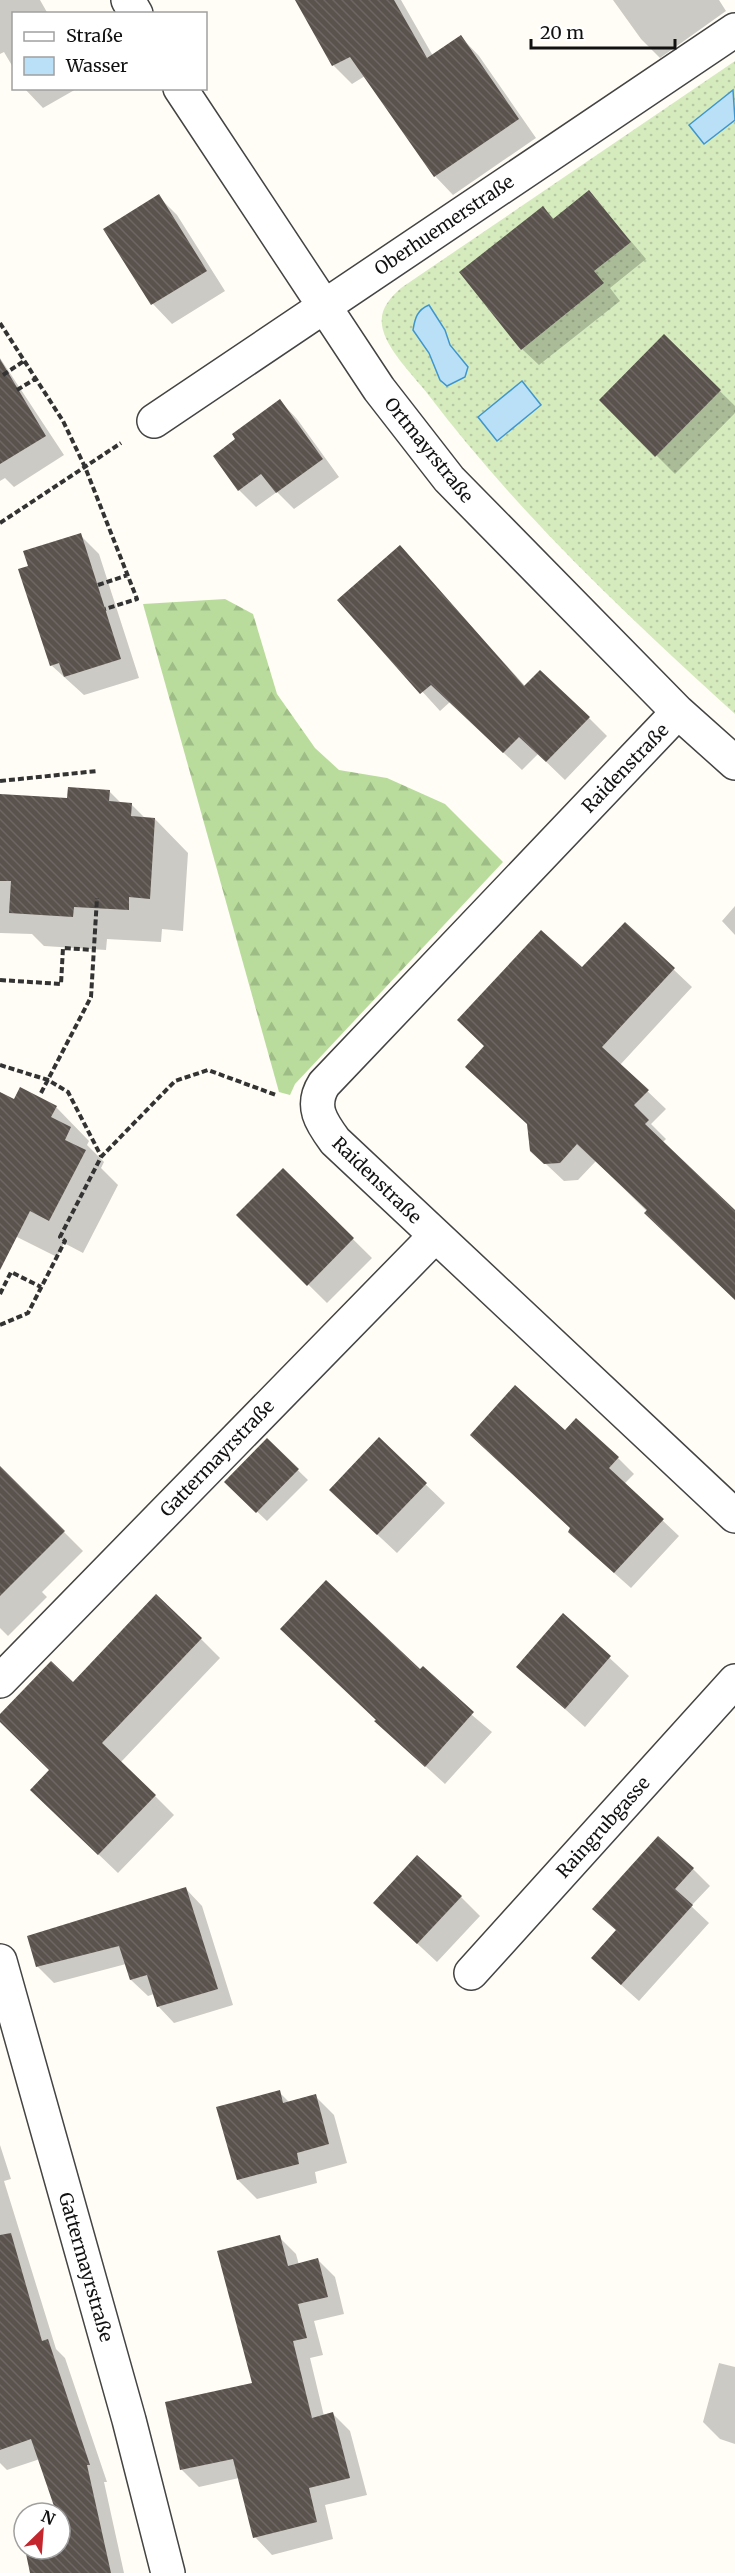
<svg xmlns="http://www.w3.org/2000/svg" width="735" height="2573" font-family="Merriweather,serif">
	<defs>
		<pattern id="grass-dots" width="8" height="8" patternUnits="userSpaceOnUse" patternTransform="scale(1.5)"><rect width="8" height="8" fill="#d5ebbd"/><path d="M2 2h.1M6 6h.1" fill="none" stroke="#b6c8a1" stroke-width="1.8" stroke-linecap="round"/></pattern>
		<pattern id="forest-firs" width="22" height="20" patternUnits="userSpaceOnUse" patternTransform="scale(1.5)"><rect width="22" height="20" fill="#b9dc9c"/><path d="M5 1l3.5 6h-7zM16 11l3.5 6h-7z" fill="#9ebc85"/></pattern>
		<pattern id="building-back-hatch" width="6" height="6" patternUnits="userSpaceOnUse" patternTransform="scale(1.5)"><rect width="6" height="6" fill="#5a524d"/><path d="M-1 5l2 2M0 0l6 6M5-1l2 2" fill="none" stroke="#6d6662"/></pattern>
	</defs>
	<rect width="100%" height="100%" fill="#fffdf5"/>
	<!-- grass -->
	<path fill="url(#grass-dots)" d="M735,61V714C625,614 517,512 427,393C413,375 389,352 383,330C378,311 388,300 401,288Z"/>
	<!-- forest -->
	<path fill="url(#forest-firs)" d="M225,599L253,614L277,694L315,748L339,770L387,778L445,804L503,862L295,1084L290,1095L279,1092L143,604Z"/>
	<!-- water -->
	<path fill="#b9e0f7" stroke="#3f96cf" stroke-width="1.5" d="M733,90L735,120L704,144L689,125Z
		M429,305L445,330L450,345L468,367L465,377L447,386L440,380L429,353L413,330C415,318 417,310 429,305Z
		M522,381L541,405L497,441L478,417Z"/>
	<!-- shadow -->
	<path fill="#0003" d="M0,0H40L48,14H14V69L4,52L0,54Z
		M297,0H401L433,56L461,37L479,56L536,138L453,195L435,176L365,76L352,84L334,66Z
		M613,0H719L726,11L660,58L641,39Z
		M24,88H78L43,108Z
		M589,192L646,259L610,288L620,301L539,365L522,349L543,208L554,219Z
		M158,196L177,215L225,291L172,324L153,304L105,229Z
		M664,336L735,406V413L675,474L601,400Z
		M0,358L64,455L14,487L5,478L0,481Z
		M280,401L297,419L339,477L294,509L277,492L256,507L239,490Z
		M80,535L99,554L139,678L84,695L51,665L30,567Z
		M400,547L526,687L589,718L607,736L565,780L538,754L522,770L450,702L440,711L339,600Z
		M109,791L121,803L131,804L146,819H155L188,853L183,931L162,929L161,942L107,939L106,950L44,946L32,934L0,933V796L69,800Z
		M735,906V935L722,921Z
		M582,969H673L692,987L620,1065L666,1109L651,1124L666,1139L662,1143L735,1212V1299L596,1161L578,1180L564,1181L531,1150Z
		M0,1094L15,1101L56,1107L89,1141L87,1145L104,1162L101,1168L118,1185L83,1253L64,1243L57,1257L9,1233L0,1238Z
		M283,1170L372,1258L327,1303L238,1215Z
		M472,1435L618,1458L634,1474L624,1484L679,1536L631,1588L586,1548L572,1529Z
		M267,1440L308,1480L267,1521L236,1492Z
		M379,1440L445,1503L397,1553L350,1509Z
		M9,1477L83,1551L42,1592L47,1597L8,1636L0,1628V1485Z
		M563,1615L629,1676L585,1727L518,1667Z
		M201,1639L220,1658L121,1762L174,1815L118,1873L51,1809V1770L0,1720V1717L73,1684Z
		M420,1671L492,1732L445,1784L376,1721Z
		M693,1869L710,1886L691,1906L709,1923L639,2001L610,1975L617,1931L601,1915Z
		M186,1889L202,1906L233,2005L174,2023L158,2006L154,1994L148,1996L131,1980L126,1964L54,1983L38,1967L29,1937Z
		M461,1897L480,1916L437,1962L394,1922Z
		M279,2092L290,2103L315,2096L334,2115L347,2163L315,2172L317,2183L257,2199L238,2180Z
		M0,2145L11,2179L4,2181L56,2349L65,2358L107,2482H104L124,2573H32L26,2549H60V2513L40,2459L7,2470L0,2463Z
		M279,2237L296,2254L299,2265L318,2260L335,2277L344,2314L314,2321L323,2355L310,2358L324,2416L333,2414L350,2431L367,2495L325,2505L333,2539L272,2555L255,2537L239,2478L199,2487L182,2470L167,2403L254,2384Z
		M719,2363L735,2367V2444L720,2439L703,2422Z
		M24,2521V2538L20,2522Z"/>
	<!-- building -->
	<path fill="url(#building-back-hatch)" d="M295,0H394L427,58L461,35L519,119L434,177L350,57L332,66Z
		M589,190L631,242L594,271L604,283L521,350L459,272L543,206L553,219Z
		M159,194L207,271L151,305L103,229Z
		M664,334L721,390L655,457L599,400Z
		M0,359L46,436L0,464Z
		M280,399L323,459L276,493L261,474L238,491L213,456L235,439L232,434Z
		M81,533L121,659L64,677L59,663L50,666L18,569L28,566L23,551Z
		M400,545L524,686L540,670L590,717L546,762L519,737L503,753L431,685L420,694L337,600Z
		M68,787L110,790L109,801L132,803L131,816L155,818L150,899L129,897V910L74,907L73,917L9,913L11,881H0V794L67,798Z
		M625,922L675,968L602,1047L649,1090L634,1105L649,1120L645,1124L735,1210V1300L644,1213L647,1210L577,1144L560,1163L544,1164L530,1151L527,1124L465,1067L484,1046L457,1020L541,930L582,967Z
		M20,1087L57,1106L51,1117L71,1127L65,1140L86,1150L49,1221L30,1211L0,1270V1092L14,1099Z
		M283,1168L354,1238L307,1286L236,1215Z
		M515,1385L565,1430L576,1418L619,1457L609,1468L664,1519L614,1573L568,1532L570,1528L470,1435Z
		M379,1437L427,1483L377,1535L329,1490Z
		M267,1438L299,1469L256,1513L224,1482Z
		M0,1466L65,1531L0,1596Z
		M326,1580L420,1669L423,1666L474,1712L425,1767L374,1721L376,1720L280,1629Z
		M156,1594L202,1638L102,1743L156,1795L98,1855L30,1790L49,1770L0,1722V1714L51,1661L73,1682Z
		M563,1613L611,1656L565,1709L516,1667Z
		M658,1836L694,1868L675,1889L693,1905L621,1985L591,1958L616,1930L592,1909Z
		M417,1855L462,1896L417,1944L373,1903Z
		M186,1887L218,1989L157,2007L147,1975L130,1980L119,1946L36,1967L27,1936Z
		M280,2090L283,2103L316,2094L329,2144L297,2153L299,2164L237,2180L216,2107Z
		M11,2233L42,2341L48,2339L90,2465H87L111,2573H30L25,2549H60V2513H52L56,2512L31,2439L0,2450V2235Z
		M280,2235L288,2266L318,2258L328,2297L298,2304L307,2338L293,2341L312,2418L333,2412L350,2478L309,2488L317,2522L253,2538L233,2459L180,2470L165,2402L252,2383L217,2251Z"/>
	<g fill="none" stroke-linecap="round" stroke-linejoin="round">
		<!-- minor casing -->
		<g stroke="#444" stroke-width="36">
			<path id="minor" d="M128,0L136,14
				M180,88L379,389L449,479L678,712L735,763
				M154,421L735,30
				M678,712L324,1084C310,1106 321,1122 335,1141L735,1516
				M0,1681L435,1236
				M0,1961L129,2420L168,2573
				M471,1973L735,1681"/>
		</g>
		<!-- path -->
		<path stroke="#333" stroke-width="4" stroke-dasharray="6 3" stroke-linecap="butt" d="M0,323L63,421L85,467L137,599L105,609
			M3,375L24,361
			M17,390L35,379
			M0,523L121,443
			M98,585L128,575
			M0,781L97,771
			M0,980L61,984L63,948L94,950
			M0,1065L48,1080L68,1092L101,1156
			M41,1093L91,997L97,898
			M0,1294L11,1272L41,1287
			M0,1325L28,1313L65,1241L60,1237L101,1157L175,1081L208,1070L276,1095"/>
		<!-- minor -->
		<use href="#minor" stroke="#fff" stroke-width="33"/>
	</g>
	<g text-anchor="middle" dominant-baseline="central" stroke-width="6" stroke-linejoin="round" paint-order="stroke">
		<!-- street labels -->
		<g font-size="18" fill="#111" stroke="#fff">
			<text transform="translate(444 225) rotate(-34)">Oberhuemerstraße</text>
			<text transform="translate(429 450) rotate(51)">Ortmayrstraße</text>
			<text transform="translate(625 768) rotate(-46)">Raidenstraße</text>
			<text transform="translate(377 1180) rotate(44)">Raidenstraße</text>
			<text transform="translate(217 1458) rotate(-46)">Gattermayrstraße</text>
			<text transform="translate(603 1827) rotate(-48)">Raingrubgasse</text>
			<text transform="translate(86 2267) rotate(74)">Gattermayrstraße</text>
		</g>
	</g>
	<!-- legend -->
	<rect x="12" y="12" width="195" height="78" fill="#ffffff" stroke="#a0a0a0" stroke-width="1.5"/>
	<rect x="24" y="32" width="30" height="9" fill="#ffffff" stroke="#a0a0a0" stroke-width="1.5"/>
	<text x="66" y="42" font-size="18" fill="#111111">Straße</text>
	<rect x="24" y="57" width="30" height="18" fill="#b9e0f7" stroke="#a0a0a0" stroke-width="1.5"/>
	<text x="66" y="72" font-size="18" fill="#111111">Wasser</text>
	<!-- north arrow -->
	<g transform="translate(42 2531) rotate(25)"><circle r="28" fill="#ffffff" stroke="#a0a0a0" stroke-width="1.5"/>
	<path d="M0-4.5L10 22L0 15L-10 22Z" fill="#c4262e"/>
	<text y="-9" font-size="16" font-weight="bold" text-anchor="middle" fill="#111111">N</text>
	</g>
	<!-- scale -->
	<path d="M531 39v9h144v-9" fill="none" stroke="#111111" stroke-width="3"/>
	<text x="540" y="39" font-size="18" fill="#111111" stroke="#ffffff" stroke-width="4.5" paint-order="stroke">20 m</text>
</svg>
